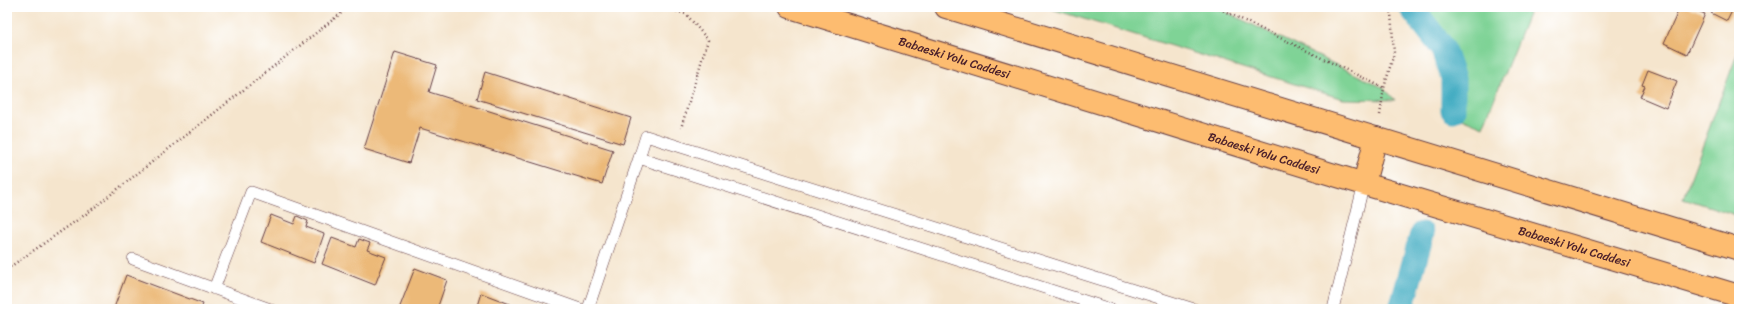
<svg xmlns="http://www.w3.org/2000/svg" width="1746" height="316" font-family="Sriracha,sans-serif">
	<rect width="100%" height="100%" fill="#fff"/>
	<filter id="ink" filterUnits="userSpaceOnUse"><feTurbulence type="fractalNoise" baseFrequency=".025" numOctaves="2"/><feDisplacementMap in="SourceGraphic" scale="8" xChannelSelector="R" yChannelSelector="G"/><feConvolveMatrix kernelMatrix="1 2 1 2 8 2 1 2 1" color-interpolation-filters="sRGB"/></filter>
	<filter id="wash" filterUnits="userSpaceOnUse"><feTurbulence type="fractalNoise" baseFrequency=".012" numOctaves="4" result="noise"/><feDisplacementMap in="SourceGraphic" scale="16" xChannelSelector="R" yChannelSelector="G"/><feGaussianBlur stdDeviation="0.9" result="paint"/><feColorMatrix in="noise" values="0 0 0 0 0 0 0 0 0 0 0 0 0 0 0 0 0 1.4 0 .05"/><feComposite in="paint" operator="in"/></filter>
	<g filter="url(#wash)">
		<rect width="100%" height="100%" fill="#f5e5cd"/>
		<!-- green -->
		<path fill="#7fd396" stroke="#647960" d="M1045,7H1216L1384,88L1395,100L1343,99Z
			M1419,7H1531L1483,127L1454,115L1457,76L1446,44Z
			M1739,49V216L1683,198Z"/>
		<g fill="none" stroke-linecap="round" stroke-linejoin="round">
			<!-- canal -->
			<path stroke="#44adc3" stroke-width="25" d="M1411,7L1442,47L1453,79V110
				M1401,309L1422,234"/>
		</g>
		<g id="blocks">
			<!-- building -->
			<path fill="#ecb978" d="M1680,7H1688L1705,14L1687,54L1664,43Z
				M1714,7H1734L1727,21L1711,13Z
				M395,52L437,65L429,92L613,150L602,184L420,128L409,163L364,149Z
				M1648,70L1677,81L1666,108L1640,97L1645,86L1642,85Z
				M485,72L631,118L623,144L477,99Z
				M271,215L294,224L297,216L308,221L306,227L324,234L314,263L261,242Z
				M332,238L356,247L359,239L370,243L367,250L386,257L375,285L322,264Z
				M415,268L447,280L437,309H399Z
				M126,275L203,304L201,309L114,308Z
				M481,293L523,309H476Z"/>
		</g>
	</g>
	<g filter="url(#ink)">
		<use href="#blocks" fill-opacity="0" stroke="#643d43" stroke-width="1"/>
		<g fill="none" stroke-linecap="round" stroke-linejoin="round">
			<!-- lane casing -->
			<g stroke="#643d43" stroke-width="12">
				<path id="lane" d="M133,259L270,309
					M214,289L251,192L580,309
					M588,309L639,158
					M1110,309L639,158L646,136L1194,309
					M1333,309L1364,183"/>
			</g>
			<!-- highway casing -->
			<g stroke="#643d43" stroke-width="24">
				<g id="highway">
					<path id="s1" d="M790,7L1331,174L1739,296"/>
					<path d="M946,7L1739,249"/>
					<path d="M1364,183L1376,138"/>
				</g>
			</g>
			<!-- path -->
			<path stroke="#643d43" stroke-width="2.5" stroke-dasharray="1 3" stroke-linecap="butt" d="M661,7L686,14L708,40L681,128
				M1216,7L1384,88
				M1380,115L1384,88L1394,53L1391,13L1386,7
				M7,269L86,214L349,7"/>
			<!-- lane -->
			<use href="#lane" stroke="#fff" stroke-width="11"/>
			<!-- highway -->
			<use href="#highway" stroke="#fdbc70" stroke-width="22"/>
		</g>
	</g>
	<g text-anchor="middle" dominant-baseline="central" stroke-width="4" stroke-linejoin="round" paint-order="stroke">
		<!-- street labels -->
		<g font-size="12" fill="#4a1f2b" stroke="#fff">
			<text stroke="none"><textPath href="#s1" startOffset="172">Babaeski Yolu Caddesi</textPath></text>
			<text stroke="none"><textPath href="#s1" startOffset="496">Babaeski Yolu Caddesi</textPath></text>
			<text stroke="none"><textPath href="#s1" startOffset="820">Babaeski Yolu Caddesi</textPath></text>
		</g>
	</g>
	<!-- margin -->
	<rect width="1746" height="316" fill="none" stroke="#fff" stroke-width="24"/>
</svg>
